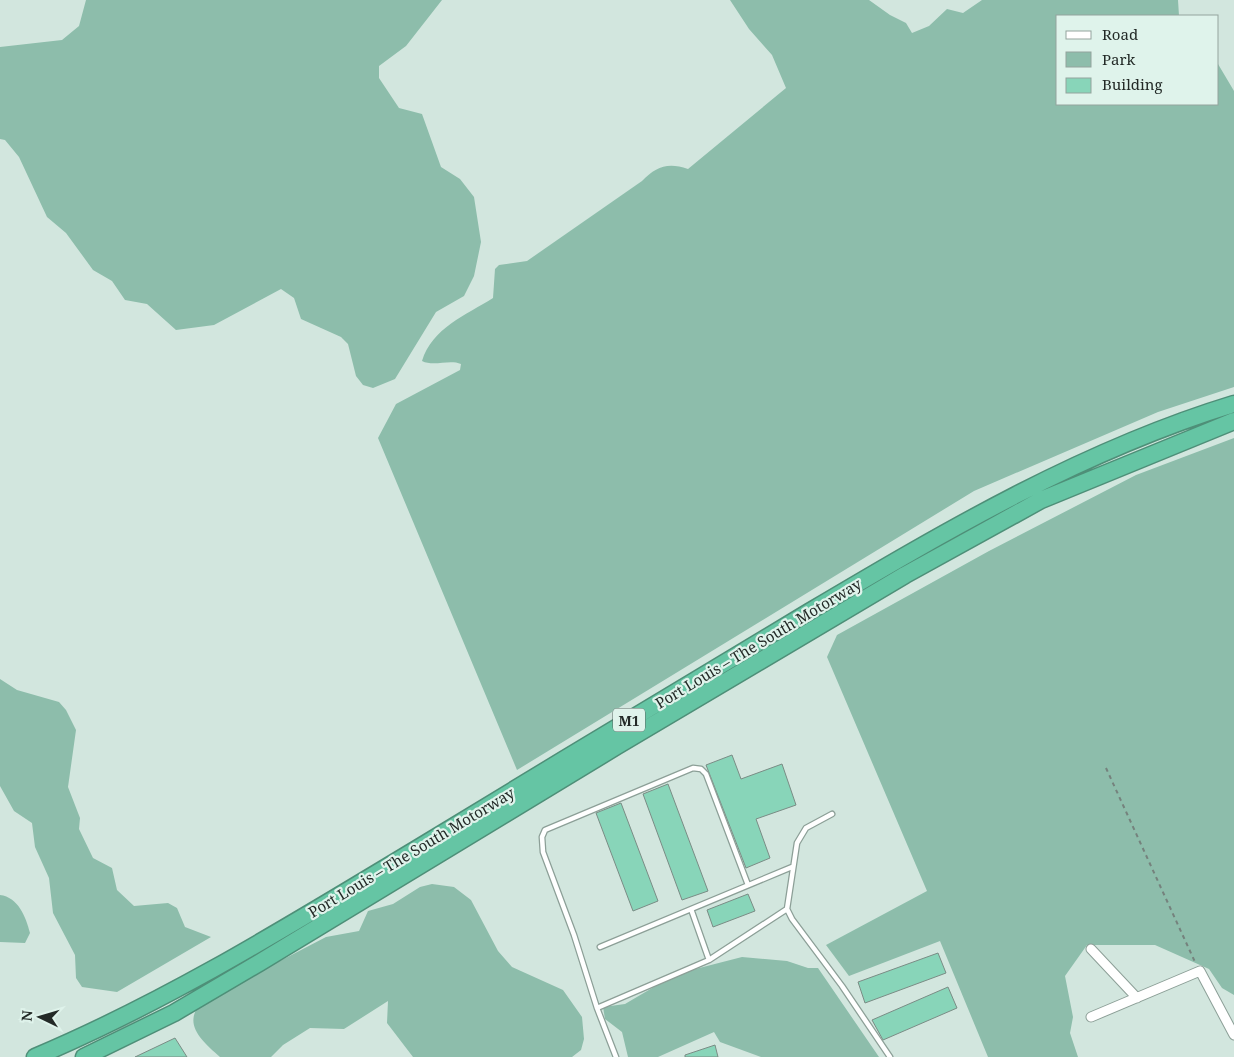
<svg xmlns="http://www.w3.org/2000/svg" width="1234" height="1057" font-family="'Noto Serif',serif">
	<rect width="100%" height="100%" fill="#d2e6de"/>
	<!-- green -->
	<path fill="#8dbdab" d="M86,0H442L406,46L379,66V78L399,108L422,114L441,167L460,179L474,197L481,242L474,276L464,296L436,312L395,379L373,388L363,385L356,376L348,344L341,337L301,319L294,298L281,289L214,325L176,330L147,304L125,300L112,281L93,270L66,233L47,217L19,157L5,140L0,139V47L62,40L79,26Z
		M730,0H869L890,15L906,23L912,33L929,26L947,9L963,13L982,0H1178L1179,16H1058V104H1218V64L1234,91V387L1158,412L974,491L517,770L378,438L396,404L460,370L461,364C449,359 434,367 422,361C432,328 466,315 493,298L495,269L499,265L527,261L642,181C656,167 667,162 688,169L786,88L772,55L749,29Z
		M1234,438V995L1222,988L1209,969L1155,945H1087L1065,976L1073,1017L1070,1033L1078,1057H988L940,941L849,976L826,945L927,891L827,657L837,635L989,551L1136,475Z
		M0,679L17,690L59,702L66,710L76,730L68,787L80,818L79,829L93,858L112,868L117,890L134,906L168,903L177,908L185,927L211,937L117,992L82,987L76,978L75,955L53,913L49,878L35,847L32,823L14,811L0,786Z
		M432,884L454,887L471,900L498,951L512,967L563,990L582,1017L584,1039L581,1050L572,1057H413L387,1023L388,1001L344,1029L310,1028L283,1045L271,1057H220C201,1040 181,1023 203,1001L326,937L359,931L368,911L393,904L420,887Z
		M0,895C18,897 26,917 30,933L25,943L0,942Z
		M742,957L787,961L808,968H818L879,1057H761L720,1042L714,1032L658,1057H628L622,1032L605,1019L603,1007L625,1004L676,974Z"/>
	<!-- building -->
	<path fill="#88d5b9" stroke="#7a8c85" d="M732,755L741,779L782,764L796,805L756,819L770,858L746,868L706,765Z
		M668,784L708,891L682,900L643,794Z
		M621,803L658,901L633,911L596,813Z
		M748,894L755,911L713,927L707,910Z
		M938,953L946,973L865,1003L858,982Z
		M948,987L957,1008L883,1040L872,1020Z
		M175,1038L187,1057H135Z
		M715,1045L718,1057H685V1055Z"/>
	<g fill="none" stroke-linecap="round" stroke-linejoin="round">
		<!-- lane casing -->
		<g stroke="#8c9f97" stroke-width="7">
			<path id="lane" d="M832,814L806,828L797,843L787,909L792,919L842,986L890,1057
				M691,909L709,960
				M600,947L792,867
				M597,1008L709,960L787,909
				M616,1057L597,1008L574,935L543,852L542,837L545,830L693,768L701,769L706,774L748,885"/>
		</g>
		<!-- street casing -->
		<g stroke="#8c9f97" stroke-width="11">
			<path id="street" d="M1091,949L1137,998
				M1091,1017L1200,971L1234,1035"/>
		</g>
		<!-- highway casing -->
		<g stroke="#4e8f78" stroke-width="19">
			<path id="highway" d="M35,1057C168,1001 292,924 415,850C546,770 677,691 809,612C944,532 1083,450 1234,404
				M84,1057L174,1013L259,963L617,746L905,575L1041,500L1234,421"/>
		</g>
		<!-- path -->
		<path stroke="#75827d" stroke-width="2" stroke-dasharray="4 4" stroke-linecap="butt" d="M1106,768L1195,962"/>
		<!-- lane -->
		<use href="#lane" stroke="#fff" stroke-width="4.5"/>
		<!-- street -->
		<use href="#street" stroke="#fff" stroke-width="9"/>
		<!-- highway -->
		<use href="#highway" stroke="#65c5a4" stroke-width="16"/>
	</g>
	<g text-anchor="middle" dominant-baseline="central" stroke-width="4.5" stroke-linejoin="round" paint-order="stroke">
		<!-- shield labels -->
		<rect fill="#dff3eb" stroke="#5b6662" stroke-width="1" x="613" y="708.5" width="32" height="23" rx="4"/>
		<g font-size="14" font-weight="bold" fill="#232a27">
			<text x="629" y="720">M1</text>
		</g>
		<!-- street labels -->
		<g font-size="15" fill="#232a27" stroke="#dff3eb">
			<text transform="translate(758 643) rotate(-31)">Port Louis – The South Motorway</text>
			<text transform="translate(411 852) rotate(-31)">Port Louis – The South Motorway</text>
		</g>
	</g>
	<!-- legend -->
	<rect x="1056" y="15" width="162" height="90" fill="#dff3eb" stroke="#94a39d"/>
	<rect x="1066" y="31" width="25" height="8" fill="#ffffff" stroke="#94a39d"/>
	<text x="1102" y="40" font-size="15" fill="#232a27">Road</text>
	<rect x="1066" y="52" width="25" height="15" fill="#8dbdab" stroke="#94a39d"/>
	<text x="1102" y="65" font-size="15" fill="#232a27">Park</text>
	<rect x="1066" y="78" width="25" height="15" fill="#88d5b9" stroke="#94a39d"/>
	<text x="1102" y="90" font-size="15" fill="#232a27">Building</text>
	<!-- north arrow -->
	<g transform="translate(40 1017) rotate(275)" stroke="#dff3eb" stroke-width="4" paint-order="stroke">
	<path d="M0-4L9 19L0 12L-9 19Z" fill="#232a27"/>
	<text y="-8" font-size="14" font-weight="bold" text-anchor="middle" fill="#232a27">N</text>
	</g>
</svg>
